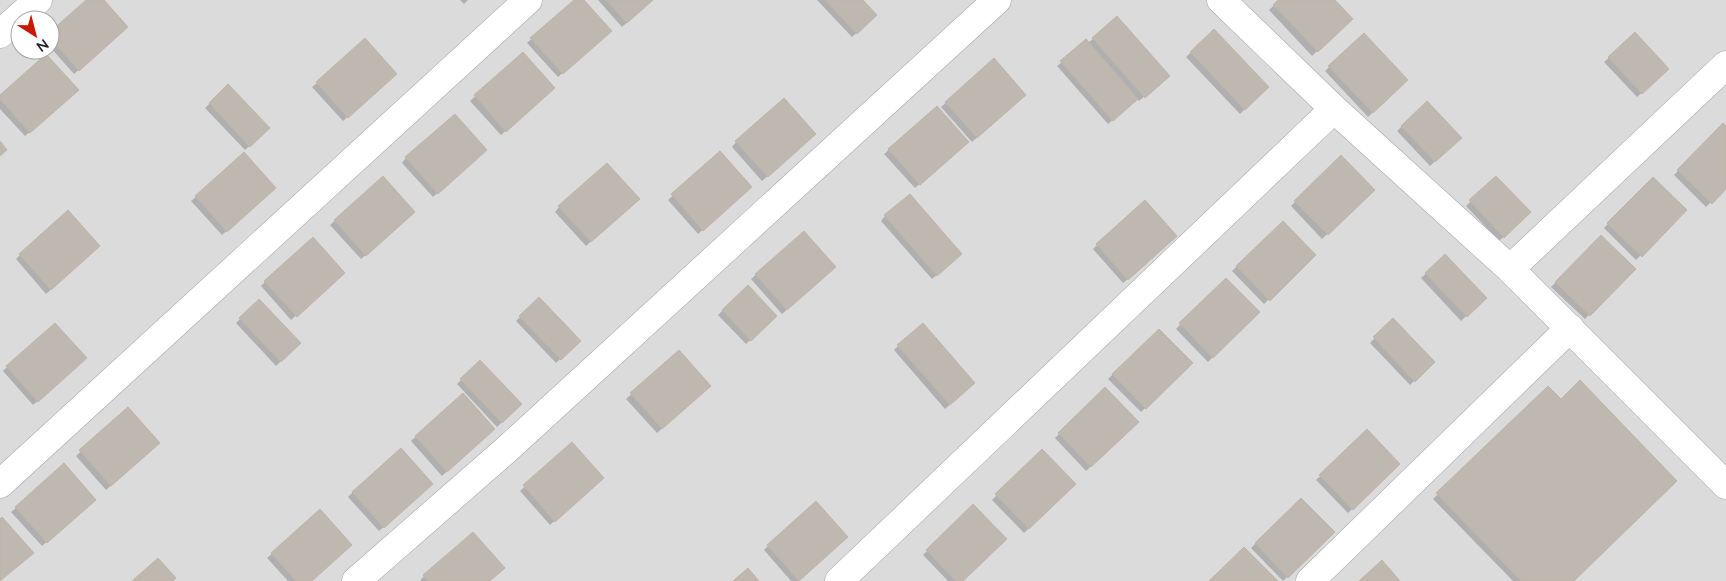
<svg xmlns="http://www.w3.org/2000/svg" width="1726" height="581" font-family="Lato,sans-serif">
	<rect width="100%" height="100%" fill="#efece4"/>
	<!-- residential -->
	<path fill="#dcdbdb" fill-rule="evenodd" d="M0,0H1726V581H0ZM20,20H50V50H20Z"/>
	<!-- shadow -->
	<path fill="#0003" d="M87,0H102L122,32L74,74L50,47V33Z
		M460,0H468L464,4Z
		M575,0H583L606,35L558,77L527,43Z
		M598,0H652L622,27Z
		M817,0H862L876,15L852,37Z
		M1280,0H1334L1351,19L1312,56L1269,10Z
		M1214,31L1267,87L1240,114L1186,57Z
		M1364,34L1407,80L1368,117L1325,71Z
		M1635,34L1668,69L1637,97L1604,62Z
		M1093,39L1164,80L1139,101L1137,99L1108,124L1057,66Z
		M523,54L549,92L501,135L470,101Z
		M994,60L1020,99L972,142L941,107Z
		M391,78L343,121L312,87L317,83Z
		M228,86L269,128L245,150L205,108Z
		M73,94L25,136L0,109V97Z
		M1427,102L1460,138L1430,166L1397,131Z
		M937,107L963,146L915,188L884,154Z
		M1723,125L1726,128V187L1706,207L1674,175Z
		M810,138L762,181L732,147L736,142Z
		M720,153L746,191L698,234L668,200Z
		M481,154L433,197L402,163L406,158Z
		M1341,157L1373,190L1322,239L1291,206Z
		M1496,177L1529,212L1499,241L1466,206Z
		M383,178L409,217L361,259L330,225Z
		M1653,178L1686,210L1636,260L1604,228Z
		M270,193L222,235L191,201L196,197Z
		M633,203L586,246L555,212L559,207Z
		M885,216L956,259L932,279L881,221Z
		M1283,222L1315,255L1264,304L1232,271Z
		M804,233L830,271L782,314L751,279Z
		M1601,237L1634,269L1585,319L1551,287Z
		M1171,241L1123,283L1093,249L1097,245Z
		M94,251L46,294L16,259L20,255Z
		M1445,256L1485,298L1461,321L1421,278Z
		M339,277L291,320L261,286L265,282Z
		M1226,279L1258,312L1208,362L1176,329Z
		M748,287L776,316L746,344L718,315Z
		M539,298L579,341L556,363L516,321Z
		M259,301L299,343L276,366L236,323Z
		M1393,320L1433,362L1410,385L1370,343Z
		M1159,330L1191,363L1141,412L1108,379Z
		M898,346L969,388L945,409L894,350Z
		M679,352L705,390L657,433L626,399Z
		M480,362L520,404L497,427L457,384Z
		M81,363L33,405L3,371L7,367Z
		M1548,388L1572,581H1513L1433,499Z
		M1105,389L1137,422L1086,471L1055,438Z
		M463,394L489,433L442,476L411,441Z
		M128,409L154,447L106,490L76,456Z
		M1367,431L1399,464L1348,513L1316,480Z
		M572,444L598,482L550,525L520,491Z
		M1042,451L1074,484L1024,533L992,500Z
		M427,489L379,531L348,497L353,492Z
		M1301,499L1334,532L1283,581L1251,548Z
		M90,504L42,546L11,512L16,508Z
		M973,506L962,581H948L923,555Z
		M320,511L310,581H288L267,558Z
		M842,542L798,581H791L764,550L768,546Z
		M424,576L489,581H420Z"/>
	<!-- building -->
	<path fill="#bfb8b0" stroke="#c0b4a6" d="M86,0H104L128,27L79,71L50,38V32Z
		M574,0H584L612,31L563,74L530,38Z
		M606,0H653L627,23Z
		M825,0H863L877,15L857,34Z
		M1278,0H1335L1353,19L1318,52L1273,5Z
		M1117,16L1170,76L1145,98L1092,38Z
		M1214,29L1269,87L1245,110L1190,52Z
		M1635,32L1669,69L1642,94L1608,57Z
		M1364,33L1408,80L1373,113L1328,66Z
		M365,38L397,74L348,118L316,82Z
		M1086,39L1138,99L1113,121L1060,61Z
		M523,52L555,88L506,132L474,95Z
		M46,54L79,90L30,133L0,99V95Z
		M994,58L1026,95L977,138L945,102Z
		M228,84L270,128L250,147L209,103Z
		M784,98L816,134L768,177L735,141Z
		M1427,101L1462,138L1435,162L1401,126Z
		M937,106L969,142L920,185L888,149Z
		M455,114L487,150L438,194L405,157Z
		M1723,123L1726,126V189L1712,204L1677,170Z
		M0,141L7,150L0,156Z
		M720,151L752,187L703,231L671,194Z
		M244,152L276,188L227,232L195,196Z
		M1341,155L1375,190L1328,235L1294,201Z
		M607,163L640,199L591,242L558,206Z
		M383,176L415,212L366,256L334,220Z
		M1496,176L1531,212L1504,238L1469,200Z
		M1653,177L1687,210L1642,257L1607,223Z
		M910,194L962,254L937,276L884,215Z
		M1145,200L1177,236L1128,280L1096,244Z
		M68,210L100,246L51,290L19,254Z
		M1283,221L1316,255L1270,301L1236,266Z
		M804,231L836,267L787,310L755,274Z
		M1601,235L1636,269L1590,316L1555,282Z
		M313,237L345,273L297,317L264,281Z
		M1445,254L1487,298L1467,317L1425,273Z
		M1226,278L1260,312L1213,358L1179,323Z
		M748,285L777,316L751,341L722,310Z
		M539,297L581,341L561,360L519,316Z
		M259,299L301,343L281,362L239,318Z
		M1393,318L1435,362L1415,382L1373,337Z
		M55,323L87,358L38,402L6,366Z
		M923,323L975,383L950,405L897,345Z
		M1159,329L1193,363L1146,409L1112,374Z
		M679,350L711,386L662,429L630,393Z
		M480,360L522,404L502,423L460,379Z
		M1580,380L1677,481L1574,581H1521L1436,493L1548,386L1561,399Z
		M1105,387L1139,422L1091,467L1058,433Z
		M463,393L495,429L447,472L415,436Z
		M128,407L160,443L111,486L79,450Z
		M1367,429L1400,464L1353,510L1319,475Z
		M572,442L604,478L555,522L523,485Z
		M401,448L433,484L384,528L352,492Z
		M1042,449L1076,484L1029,529L995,494Z
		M64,463L96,500L47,543L15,507Z
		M1301,498L1335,532L1288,578L1255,543Z
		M816,501L848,537L799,581L767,545Z
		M973,504L1007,539L963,581H956L926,550Z
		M320,509L352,545L312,581H296L271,553Z
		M2,517L34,553L0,581V519Z
		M473,532L505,568L490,581H428L423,575Z
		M1244,547L1278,581H1209Z
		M158,558L176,578L173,581H132Z
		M1382,560L1400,581H1359Z
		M748,568L759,581H733Z"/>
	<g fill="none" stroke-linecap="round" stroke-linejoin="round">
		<!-- street casing -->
		<g stroke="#a5a5a5" stroke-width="29">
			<path id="street" d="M1221,0L1334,109L1510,269L1726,485
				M0,34L38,0
				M1510,269L1726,65
				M0,484L528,0
				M356,581L506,450L997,0
				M839,581L1334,109
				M1310,581L1570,328"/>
		</g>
		<!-- street -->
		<use href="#street" stroke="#fff" stroke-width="28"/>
	</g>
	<!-- north arrow -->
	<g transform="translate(35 35) rotate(144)"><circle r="24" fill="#ffffff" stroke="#a5a5a5"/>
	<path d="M0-4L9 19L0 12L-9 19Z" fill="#c71904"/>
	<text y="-8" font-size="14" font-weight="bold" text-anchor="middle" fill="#1e1e1e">N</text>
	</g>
</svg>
